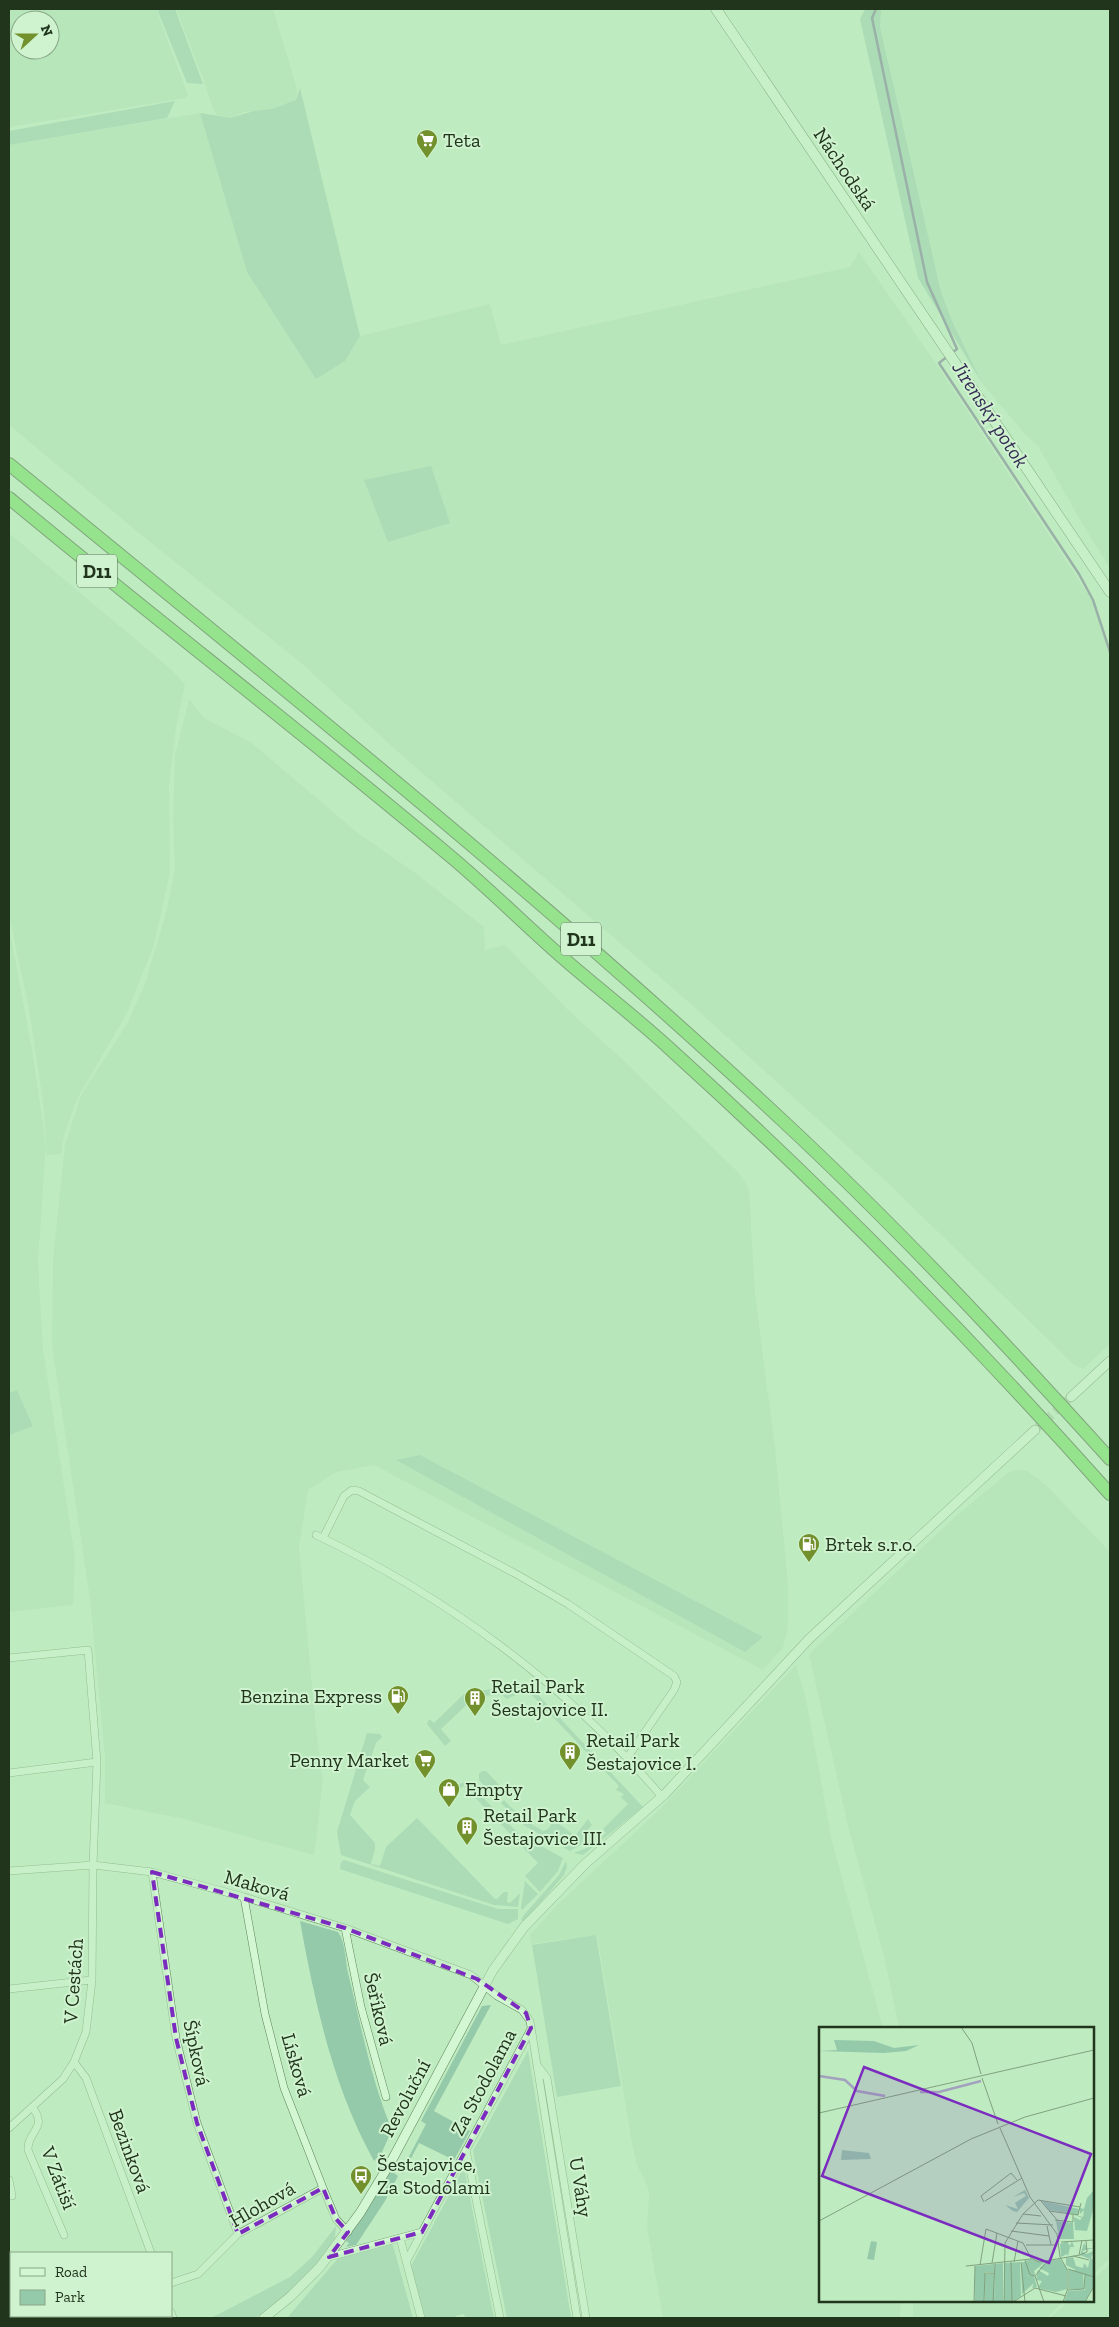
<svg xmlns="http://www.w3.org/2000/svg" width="1119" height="2327" font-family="'Zilla Slab',serif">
	<rect width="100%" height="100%" fill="#bfebc0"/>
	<!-- farmland -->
	<path fill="#ade1b5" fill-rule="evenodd" d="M9,9H156L188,95L186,98L9,127ZM20,20H50V50H20Z
		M176,9H273L297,89L296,100L283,109L244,112L230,118L218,117L212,107L206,86Z
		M880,9H1110V568L1083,525L1038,446L1023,432L982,383L949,317L941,292L896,101L880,27Z
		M200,113L247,272L345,361L360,336L490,304L501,345L850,267L859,252L937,365L1092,600L1110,657V1344L1083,1369L1074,1365L890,1185L683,997L408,761L300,662L140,534L9,425V145Z
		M9,533L172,670L185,684L176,728L169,785L170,872L154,945L127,1013L77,1099L64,1135L61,1154L47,1155L43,1102L29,1009L9,915Z
		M189,699L204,718L252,743L354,830L418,875L484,927L485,950L505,945L567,1009L623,1060L739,1173L749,1189L755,1294L775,1448L788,1584V1628L783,1648L763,1670L374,1465L336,1472L308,1490L299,1547L316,1727L323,1781L314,1855L184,1819L105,1803V1757L90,1599L52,1346L53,1259L65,1145L81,1095L127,1024L145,984L166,913L175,869L173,817L175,755Z
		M9,927L33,1055L46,1145L38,1262L43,1349L75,1557L73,1605L9,1612V1435L33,1426L17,1390L9,1393Z
		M1018,1470L1027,1471L1045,1484L1110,1552V2259L1093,2274V2028H899L884,1956L849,1830L809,1654L957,1515L1009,1472Z
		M796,1665L806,1699L832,1841L883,2028H820V2301H901L900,2318H663L647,2228L649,2194L647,2185L637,2165L632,2143L597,1935L531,1944L530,1935L556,1906L659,1810Z
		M1110,2264V2318H1050L1069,2301H1093V2279Z
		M913,2301H1064L1047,2318H913Z"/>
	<!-- green -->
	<path fill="#94c9aa" d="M157,9H175L203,84L187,83Z
		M865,9H881L880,27L941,292L952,321L982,383L918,278L860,19Z
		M300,88L360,336L345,361L316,379L247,272L200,113L230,118L254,111L272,109L296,100Z
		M175,101L167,118L9,145V131Z
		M431,466L450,523L388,542L364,480Z
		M17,1390L33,1426L9,1435V1393Z
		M420,1455L763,1637L745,1652L396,1460Z
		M522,1683L531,1687L643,1807L583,1855L574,1853L589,1847L606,1833L603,1829L628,1804L621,1797L624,1794L616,1790L619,1786L527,1690L507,1699L502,1695L476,1696L441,1729L451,1741L445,1746L427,1724L429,1719L434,1723L464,1694Z
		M367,1733L380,1734L382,1737L376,1743L363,1780L370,1787L355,1801L350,1815L375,1843V1849L371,1864L380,1866L386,1847L417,1818L494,1898L497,1899L504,1892H508L507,1902L510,1903L520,1893L518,1907L494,1905L341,1855L337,1832Z
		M482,1771H486L501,1787L497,1792L502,1797L498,1801L479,1780V1774Z
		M464,1782L470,1784L492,1807L488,1811L464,1786L457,1790L458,1785Z
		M504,1800L523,1819L543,1831L548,1829L554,1820L575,1836L588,1819L592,1825L583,1835L582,1844L570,1851L525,1826L501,1803Z
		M494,1809L519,1834L563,1858L558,1871L540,1892L525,1876L538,1863L490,1813Z
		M344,1860L498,1909H518V1919L508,1924L340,1869L341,1862Z
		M566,1861L567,1867L564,1875L524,1922L521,1920L523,1916L559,1875Z
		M525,1881L538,1894L522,1910L521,1908Z
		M300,1921L338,1932C346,1943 345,1960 348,1973C361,2025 371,2080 392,2130L382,2152L374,2161C333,2087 315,2004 300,1921Z
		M596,1935L621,2086L557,2097L532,1945Z
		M491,2005L434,2111L470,2131L454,2160L419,2143L403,2174L401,2172L426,2124L421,2121L482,2006Z
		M528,2051L571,2318H507L473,2151Z
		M393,2164L398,2166L394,2173L398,2176L385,2201L356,2245L346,2247L349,2243L346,2241Z
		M462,2171L465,2173L494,2318H465L464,2314L456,2316L457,2318H425L411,2266Z
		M336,2226L335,2238L337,2240C323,2257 273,2315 253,2318C240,2320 224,2318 211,2318L290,2277L312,2257Z
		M390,2243L393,2245L413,2318H287L339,2257Z"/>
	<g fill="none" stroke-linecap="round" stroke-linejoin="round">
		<!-- stream -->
		<path stroke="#6c6a8b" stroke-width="2.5" d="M876,9L872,18L927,282L957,349L953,352
			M948,356L939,363L1079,574L1093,600L1110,652"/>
		<!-- tertiary-tunnel -->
		<path stroke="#9fc69f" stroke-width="9" stroke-dasharray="9 4.5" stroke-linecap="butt" d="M1035,1430L1071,1397"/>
		<!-- minor casing -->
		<g stroke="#5f8359" stroke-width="8">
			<path id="minor" d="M316,1535C447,1597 567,1685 662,1797
				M323,1538L344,1496L352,1490L359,1491L518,1575L568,1604L674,1676L677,1682L674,1690L627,1758
				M9,1658L88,1650L97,1762L93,1865L92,1980L86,2032L74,2062L63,2079L9,2128
				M9,1773L97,1762
				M9,1871L93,1865L152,1872L244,1897L345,1928L471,1975L497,1996L522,2010L530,2021L577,2318
				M152,1872L176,2038L197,2123L238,2234
				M244,1897L265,2014L284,2088L323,2188L336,2219L348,2232
				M345,1928L361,2007L386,2097
				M9,1989L92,1980
				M74,2062L86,2078L151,2253
				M537,2065L547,2078L586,2318
				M32,2107C49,2128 27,2131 28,2150L64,2235
				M466,2150L500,2318
				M9,2180L12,2196
				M400,2238L421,2318
				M329,2257L422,2232
				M406,2262L531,2029
				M9,2276L11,2275
				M171,2283L198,2274L238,2234L323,2188
				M9,2299L11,2303
				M171,2312L173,2318
				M19,2316L21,2318"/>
		</g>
		<!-- tertiary casing -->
		<g stroke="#5f8359" stroke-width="10">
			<path id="tertiary" d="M1071,1397L1110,1361
				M264,2318L290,2297L320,2267L360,2213L392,2160L493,1970L524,1927L585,1864L665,1794L809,1639L1035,1430"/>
		</g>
		<!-- secondary casing -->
		<g stroke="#44653c" stroke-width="11">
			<path id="secondary" d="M716,9L1110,592"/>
		</g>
		<!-- motorway casing -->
		<g stroke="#35512d" stroke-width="14">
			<path id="motorway" d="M9,464C271,679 536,890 783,1121C898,1228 1005,1343 1110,1459
				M9,498C155,619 305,734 450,856C486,886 520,920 555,951C592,984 632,1014 669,1048C824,1188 971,1338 1110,1494"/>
		</g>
		<!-- minor -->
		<use href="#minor" stroke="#d2f7d2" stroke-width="7"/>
		<!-- tertiary -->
		<use href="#tertiary" stroke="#d2f7d2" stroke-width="9"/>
		<!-- secondary -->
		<use href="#secondary" stroke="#d2f7d2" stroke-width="10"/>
		<!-- motorway -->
		<use href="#motorway" stroke="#64d952" stroke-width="12"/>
	</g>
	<!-- marked area -->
	<path d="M0 0H1119V2327H0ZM152,1872L345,1928L477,1979L526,2013L531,2028L422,2232L329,2257L348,2232L336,2219L323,2188L238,2234L197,2123L176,2038Z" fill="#bfebc0" fill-opacity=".55" fill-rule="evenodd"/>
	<path fill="none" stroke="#7b2cbf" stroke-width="4" stroke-dasharray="10 6" stroke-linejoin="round" d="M152,1872L345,1928L477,1979L526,2013L531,2028L422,2232L329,2257L348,2232L336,2219L323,2188L238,2234L197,2123L176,2038Z"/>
	<!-- icons -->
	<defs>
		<g id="supermarket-pin" transform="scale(1.125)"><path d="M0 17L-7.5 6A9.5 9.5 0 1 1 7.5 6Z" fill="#72902b" stroke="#cff3cf"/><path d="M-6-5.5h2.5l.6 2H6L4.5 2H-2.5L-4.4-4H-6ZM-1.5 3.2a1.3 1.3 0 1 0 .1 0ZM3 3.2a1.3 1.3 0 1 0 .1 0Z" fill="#fff"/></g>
		<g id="fuel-pin" transform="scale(1.125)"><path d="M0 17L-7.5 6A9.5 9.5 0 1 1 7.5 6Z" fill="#72902b" stroke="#cff3cf"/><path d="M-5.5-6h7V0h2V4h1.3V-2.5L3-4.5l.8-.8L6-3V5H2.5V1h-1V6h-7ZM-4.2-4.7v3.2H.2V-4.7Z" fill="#fff"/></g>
		<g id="building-pin" transform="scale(1.125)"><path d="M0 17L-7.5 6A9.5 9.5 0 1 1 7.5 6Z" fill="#72902b" stroke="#cff3cf"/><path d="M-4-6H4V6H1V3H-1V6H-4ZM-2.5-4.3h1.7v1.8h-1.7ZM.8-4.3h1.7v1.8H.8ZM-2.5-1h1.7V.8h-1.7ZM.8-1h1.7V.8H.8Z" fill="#fff"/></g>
		<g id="shop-pin" transform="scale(1.125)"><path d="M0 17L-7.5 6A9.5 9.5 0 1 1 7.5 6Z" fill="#72902b" stroke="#cff3cf"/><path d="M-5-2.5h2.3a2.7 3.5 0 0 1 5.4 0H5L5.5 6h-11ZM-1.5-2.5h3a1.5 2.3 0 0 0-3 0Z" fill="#fff"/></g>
		<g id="bus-pin" transform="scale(1.125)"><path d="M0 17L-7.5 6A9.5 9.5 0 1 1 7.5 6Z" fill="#72902b" stroke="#cff3cf"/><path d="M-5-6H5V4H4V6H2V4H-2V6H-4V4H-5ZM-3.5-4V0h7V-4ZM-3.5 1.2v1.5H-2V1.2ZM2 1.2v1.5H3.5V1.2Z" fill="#fff"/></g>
	</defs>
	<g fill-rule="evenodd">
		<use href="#supermarket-pin" x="427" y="140"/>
		<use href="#fuel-pin" x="809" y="1544"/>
		<use href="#fuel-pin" x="398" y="1696"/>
		<use href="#building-pin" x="475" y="1698"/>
		<use href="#building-pin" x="570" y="1752"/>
		<use href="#supermarket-pin" x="425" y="1760"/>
		<use href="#shop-pin" x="449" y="1789"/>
		<use href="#building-pin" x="467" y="1827"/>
		<use href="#bus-pin" x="361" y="2176"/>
	</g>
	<g text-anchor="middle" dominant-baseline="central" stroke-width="4" stroke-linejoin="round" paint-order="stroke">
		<!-- shield labels -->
		<g fill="#cff3cf" stroke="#556d52" stroke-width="1">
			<rect x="77" y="554.5" width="40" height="33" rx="4"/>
			<rect x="561" y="922.5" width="40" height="33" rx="4"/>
		</g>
		<g font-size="19" font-weight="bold" fill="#21341c">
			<text x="97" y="571">D11</text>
			<text x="581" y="939">D11</text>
		</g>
		<!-- poi labels -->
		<g font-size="20" fill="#21341c" stroke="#cff3cf" text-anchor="start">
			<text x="443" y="140">Teta</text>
			<text x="825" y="1544">Brtek s.r.o.</text>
			<text x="491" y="1686">Retail Park<tspan x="491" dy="23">Šestajovice II.</tspan></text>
			<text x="382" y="1696" text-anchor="end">Benzina Express</text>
			<text x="586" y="1740">Retail Park<tspan x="586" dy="23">Šestajovice I.</tspan></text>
			<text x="409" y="1760" text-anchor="end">Penny Market</text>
			<text x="465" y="1789">Empty</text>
			<text x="483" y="1815">Retail Park<tspan x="483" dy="23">Šestajovice III.</tspan></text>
			<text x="377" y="2164">Šestajovice,<tspan x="377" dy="23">Za Stodolami</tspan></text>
		</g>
		<!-- street labels -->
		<g font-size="20" fill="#21341c" stroke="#cff3cf">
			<text transform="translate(845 169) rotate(56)">Náchodská</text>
			<text transform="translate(257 1885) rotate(16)">Maková</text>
			<text transform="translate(73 1981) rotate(-86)">V Cestách</text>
			<text transform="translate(379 2009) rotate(77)">Šeříková</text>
			<text transform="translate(197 2053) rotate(78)">Šípková</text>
			<text transform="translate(297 2065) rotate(74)">Lísková</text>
			<text transform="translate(483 2082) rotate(-62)">Za Stodolama</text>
			<text transform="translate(405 2098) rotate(-62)">Revoluční</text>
			<text transform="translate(130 2151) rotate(70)">Bezinková</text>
			<text transform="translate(59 2178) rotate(69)">V Zátiší</text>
			<text transform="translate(581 2187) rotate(81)">U Váhy</text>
			<text transform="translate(262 2204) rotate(-30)">Hlohová</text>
		</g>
		<!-- water labels -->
		<g font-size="21" font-style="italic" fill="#352c53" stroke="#cff3cf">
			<text transform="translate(991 414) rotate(57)">Jirenský potok</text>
		</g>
	</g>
	<!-- overview -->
	<g transform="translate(819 2027)">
		<rect width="275" height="275" fill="#bfebc0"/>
		<path d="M15,13L55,14L75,21L100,18L87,24L65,26L0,24L18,23ZM23,123L50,126L52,132L22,133ZM206,163L210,171L198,185L194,184L186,178L199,182L196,176L207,169L205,166L194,170ZM274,164L275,190L274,183L268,204L256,203L255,190L261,193L263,191L256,188L264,190L265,183L261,187V181L265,182L268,171ZM223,174L260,182L259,188L230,183ZM237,194L254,196L255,212H240ZM52,214L58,215L55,233L48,232ZM248,214L251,219L253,214L255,220H251L249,229L248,227L242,230L241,217ZM265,216L268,221H275L263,224L267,227L275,224L272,231L275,233V258L266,275H245L249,264L266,263V249L264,247L265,262H250V243H257L247,238V231L254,230L257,239L264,241L265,236L269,241L271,232L261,228ZM212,232L226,235L215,244L216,248L207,249H215L218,260L213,261L215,256L203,267L202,236ZM241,232L248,242V262L237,265L219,261L223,254L217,253L219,243L229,249L230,246L220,241L230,234ZM201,235L202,269L193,275H185V236ZM184,236V275H175L176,237ZM175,237V245H166L165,275H156V239ZM175,246V274L166,275V247Z" fill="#94c9aa"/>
		<path fill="none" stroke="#a3a2be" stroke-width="2.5" d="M0,49L26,53L38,64L66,69M101,65H120L162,54"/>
		<path fill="none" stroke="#80a27e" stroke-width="1" d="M142,0L153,16L162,47M163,51L179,97M0,86L275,23M181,101L211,170L238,207L241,230L249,244V261L244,275M166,174L203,151M222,174L239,194M165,175L162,169L192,146L198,153M230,184L259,188L262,176M204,187L222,189M236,193L254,195V188M0,194L152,112L206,90L275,71M197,196L234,198M228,199L232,218M192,204L230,209M242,215L275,213M207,218H236M260,228L263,213M254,229L270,233M212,231L220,235L261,228L268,225L267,214M206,233L211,248L216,249M192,235L193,275M195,235L199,214M202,235L206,275M173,236L178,206M161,238L167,202L204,216L212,231M147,239L212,232M249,242L275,250M249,263L265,262L266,248M155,275L156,239M165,275L166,246H176M174,275L176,236M185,275L186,216L204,187L219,173L261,180M194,275L216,261L247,269M225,275L216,249L229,233M266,275L275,259"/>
		<path fill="#7b2cbf" fill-opacity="0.15" stroke="#7b2cbf" stroke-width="2.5" d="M45,40L272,127L230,236L3,149Z"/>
		<rect width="275" height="275" fill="none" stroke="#21341c" stroke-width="2.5"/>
	</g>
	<!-- border -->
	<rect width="1119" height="2327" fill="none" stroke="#21341c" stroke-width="20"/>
	<!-- legend -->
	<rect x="10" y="2252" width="162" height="65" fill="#cff3cf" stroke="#89a787"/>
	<rect x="20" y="2268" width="25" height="8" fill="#d2f7d2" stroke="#89a787"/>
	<text x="55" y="2277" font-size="15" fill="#21341c">Road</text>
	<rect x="20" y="2290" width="25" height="15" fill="#94c9aa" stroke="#89a787"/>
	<text x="55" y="2302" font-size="15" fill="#21341c">Park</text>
	<!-- north arrow -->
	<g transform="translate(35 35) rotate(69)"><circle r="24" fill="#cff3cf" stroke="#89a787"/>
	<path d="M0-4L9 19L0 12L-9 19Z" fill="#72902b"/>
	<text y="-8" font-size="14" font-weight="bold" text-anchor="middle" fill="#21341c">N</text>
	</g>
</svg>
